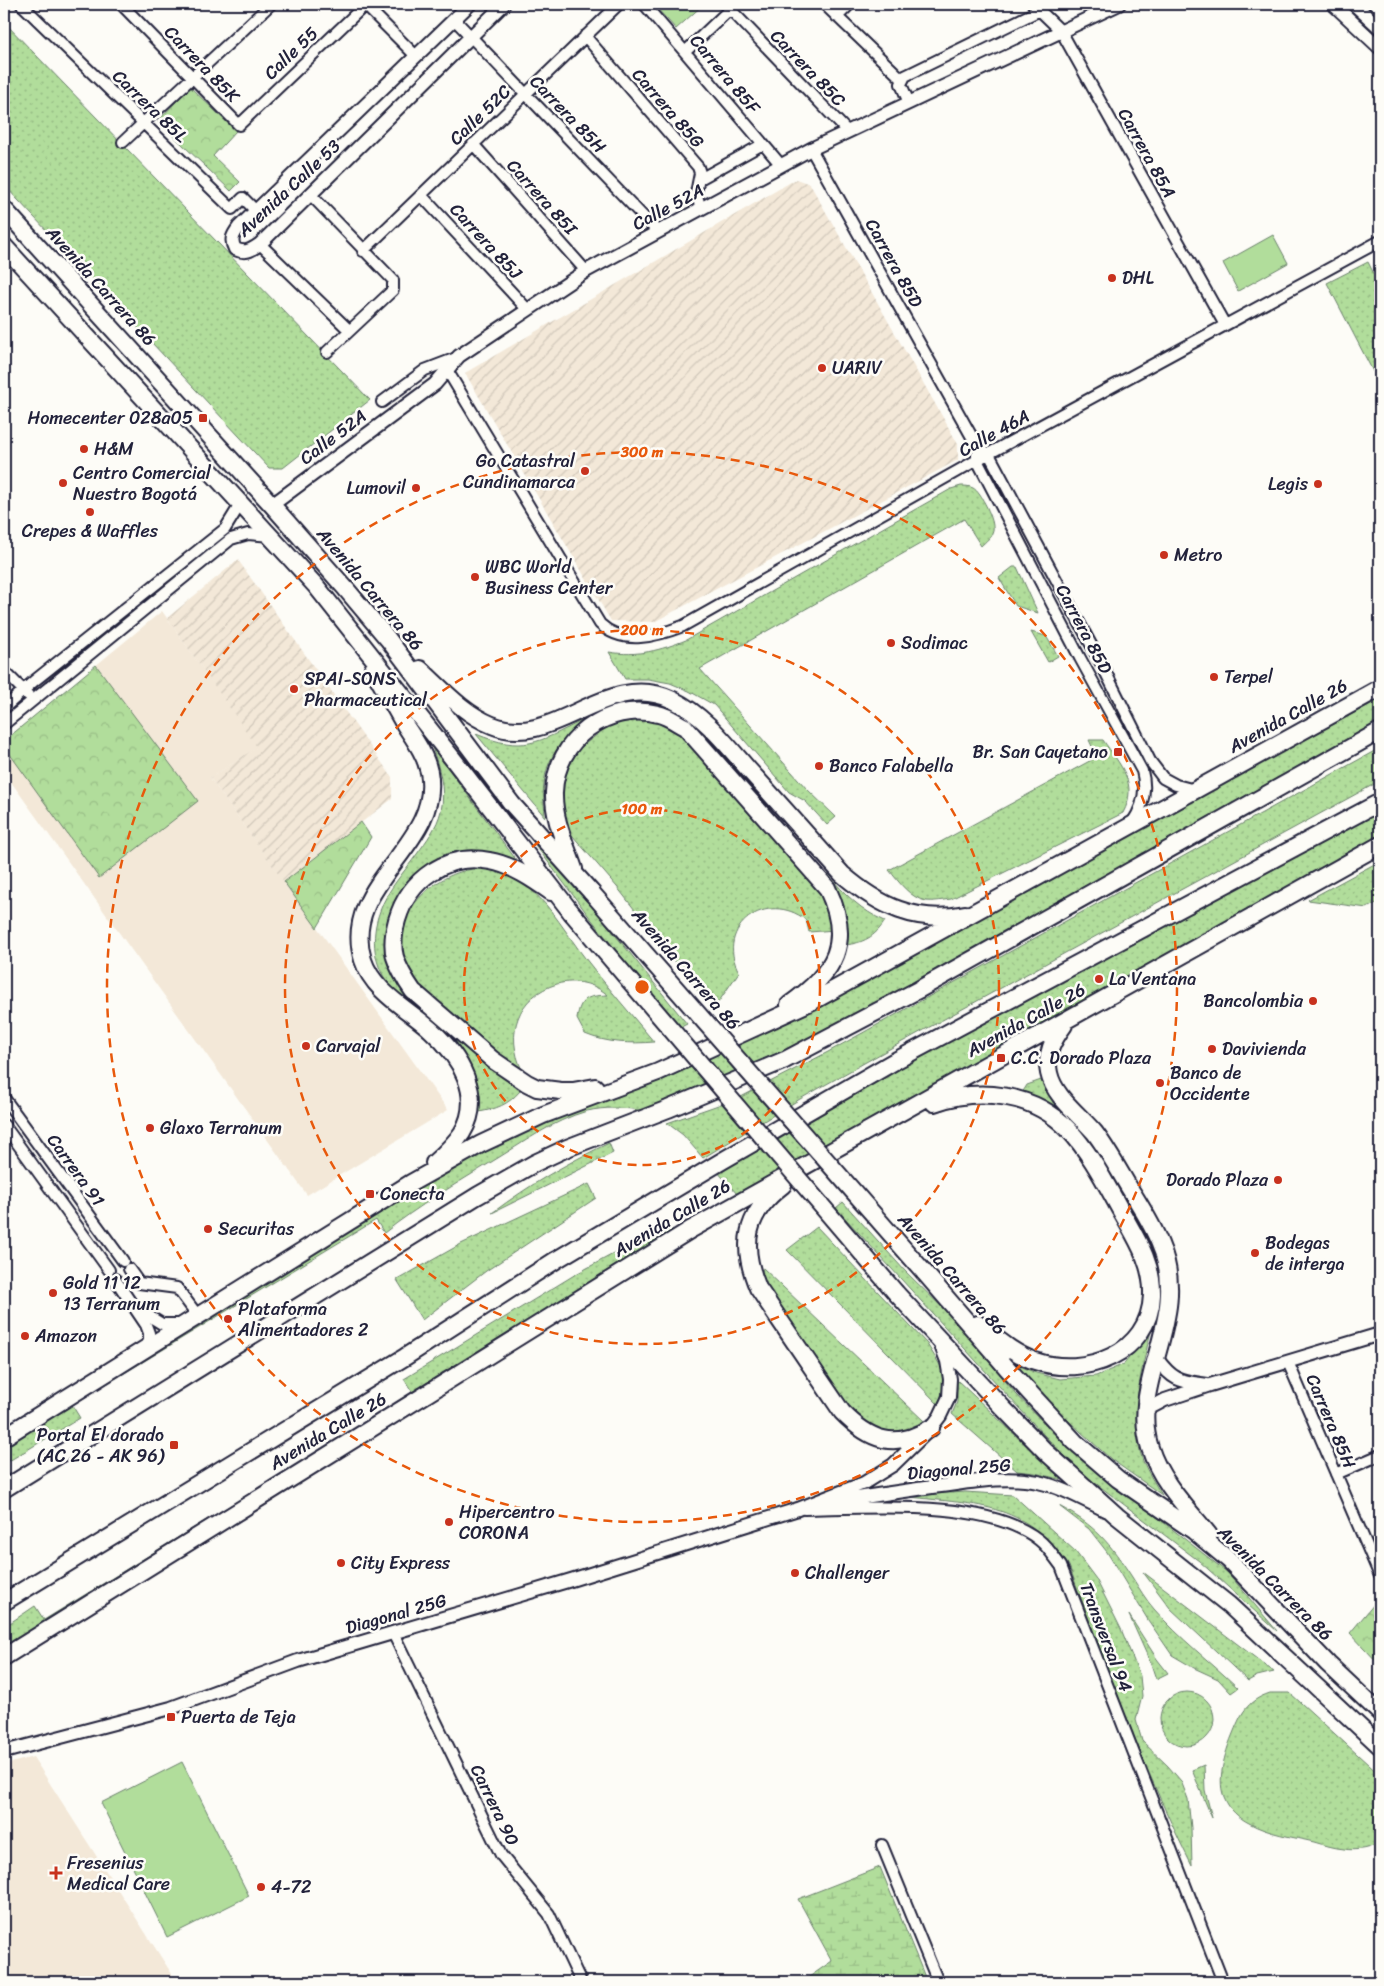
<svg xmlns="http://www.w3.org/2000/svg" width="1384" height="1986" font-family="Sriracha,sans-serif">
	<defs>
		<pattern id="industrial-furrows" width="10" height="10" patternUnits="userSpaceOnUse" patternTransform="scale(1.25)"><rect width="10" height="10" fill="#f3e8d8"/><path d="M-1 1l2-2M0 10L10 0M9 11l2-2" fill="none" stroke="#d0c7ba"/></pattern>
		<pattern id="grass-dots" width="8" height="8" patternUnits="userSpaceOnUse" patternTransform="scale(1.25)"><rect width="8" height="8" fill="#b1dd9b"/><path d="M2 2h.1M6 6h.1" fill="none" stroke="#98bd86" stroke-width="1.8" stroke-linecap="round"/></pattern>
		<pattern id="wetland-marsh" width="20" height="14" patternUnits="userSpaceOnUse" patternTransform="scale(1.25)"><rect width="20" height="14" fill="#b1dd9b"/><path d="M1 5h8M5 5V1M11 12h8M15 12V8" fill="none" stroke="#98bd86"/></pattern>
		<pattern id="park-crowns" width="20" height="18" patternUnits="userSpaceOnUse" patternTransform="scale(1.25)"><rect width="20" height="18" fill="#b1dd9b"/><path d="M2 6a3 3 0 1 1 6 0M12 15a3 3 0 1 1 6 0" fill="none" stroke="#98bd86"/></pattern>
	</defs>
	<rect width="100%" height="100%" fill="#fdfcf7"/>
	<filter id="ink" filterUnits="userSpaceOnUse"><feTurbulence type="fractalNoise" baseFrequency=".02" numOctaves="2"/><feDisplacementMap in="SourceGraphic" scale="10" xChannelSelector="R" yChannelSelector="G"/><feConvolveMatrix kernelMatrix="1 2 1 2 8 2 1 2 1" color-interpolation-filters="sRGB"/></filter>
	<g filter="url(#ink)">
		<!-- built -->
		<path fill="#f3e8d8" d="M162,611L258,747L210,778L448,1110L307,1195L4,772V741Z
			M33,1757L177,1982H4V1765Z"/>
		<!-- industrial -->
		<path fill="url(#industrial-furrows)" d="M796,179L810,184L958,444V460L654,622L611,621L465,373Z
			M238,560L392,777V799L284,882L210,778L257,747L167,618Z"/>
		<!-- grass -->
		<path fill="url(#grass-dots)" stroke="#6a806b" d="M4,22L370,400L283,468H269L4,185Z
			M1368,262L1380,286V385L1327,283Z
			M961,486C965,486 969,486 973,488C981,492 995,521 993,530C991,538 986,541 981,546L964,519L700,669L807,789L836,817L827,825L805,801L789,792L714,705L689,691L670,683L648,679H625L609,652C637,657 661,650 686,640L951,489Z
			M1013,567H1017L1038,613L1016,606L999,578Z
			M1031,632L1046,636L1058,656L1048,662Z
			M1380,699V721L1099,882L816,1036L758,1065L644,1111C625,1107 605,1107 587,1111C552,1121 523,1143 493,1161C456,1184 418,1206 384,1233L376,1220L72,1405L80,1418L4,1464V1443L377,1210L493,1144L599,1101L1201,796Z
			M634,718L672,725L820,885L835,930L809,932L806,920C767,889 714,927 739,972L713,1010L617,887L572,835L566,822L563,802V786L568,765L576,751L607,727Z
			M581,721C563,739 546,758 544,785C542,796 545,807 545,817L476,734C523,753 538,743 581,721Z
			M1089,740H1103C1120,765 1139,783 1123,813L951,899C943,900 933,902 926,901C910,898 899,882 889,870L1097,757Z
			M432,747L517,861L480,852L405,889L393,973L399,986L411,1003C405,999 398,995 393,989C373,968 370,937 380,911C387,890 405,871 417,854C427,840 437,827 441,811C446,789 439,768 432,747Z
			M1380,748V781L882,1053L800,1099L703,1158L683,1135L667,1123L741,1097L828,1052Z
			M1380,808V836L1342,861L737,1194L717,1171L813,1113Z
			M524,830L600,916L687,1024L679,1028L591,919Z
			M1380,861V901L1367,908L1308,900Z
			M481,868C499,870 515,876 530,889C551,906 568,936 585,958C607,987 631,1014 654,1042C631,1044 606,1043 585,1034L577,1019C580,997 588,996 608,995C593,983 576,979 557,984C517,996 505,1034 522,1070L519,1074C496,1055 472,1035 449,1016C440,1008 427,1000 420,991C401,965 394,929 415,903C432,882 455,870 481,868Z
			M828,874C844,894 862,911 885,921C875,937 863,943 845,945C849,918 841,898 828,874Z
			M444,1029L520,1091C508,1105 496,1109 479,1112C481,1072 467,1059 444,1029Z
			M1044,1079L1061,1106L1056,1110L1022,1093L1027,1085Z
			M609,1143L613,1153L492,1213C531,1184 565,1164 609,1143Z
			M589,1184L596,1198L486,1271L422,1320L397,1280L461,1244Z
			M843,1202L905,1271L953,1318L1016,1394L1064,1444L1113,1486L1144,1507L1228,1573L1277,1631L1199,1561L1082,1473L1041,1432L836,1208Z
			M817,1227L927,1344L943,1370L944,1383L939,1405L787,1250Z
			M679,1229L4,1651V1627L35,1606L44,1620L413,1393L404,1379L576,1274L643,1238L660,1231Z
			M763,1268L924,1421L917,1428L899,1434L873,1430L844,1408L760,1278Z
			M1151,1331C1141,1373 1128,1418 1143,1461C1148,1473 1156,1485 1162,1495L1112,1460L1050,1404L1013,1363L1036,1373L1060,1379L1096,1376L1124,1364Z
			M957,1380L1063,1480L1035,1473L1017,1471L952,1414L957,1402Z
			M965,1492L1013,1495L1075,1551L1096,1579L1121,1629L1140,1676L1142,1696L1136,1720L1142,1741L1168,1766L1181,1781L1188,1799L1191,1828L1192,1866C1143,1769 1107,1667 1069,1566C1025,1500 973,1505 902,1496Z
			M1059,1506C1095,1525 1110,1543 1132,1577C1139,1588 1146,1600 1154,1609C1180,1639 1210,1661 1238,1688L1231,1693L1218,1679L1194,1668L1172,1655L1148,1620L1107,1552L1089,1529Z
			M1143,1572L1274,1672L1257,1676L1248,1681L1170,1608Z
			M1129,1615L1157,1659L1168,1673L1156,1679L1151,1664Z
			M1160 1719a27 27 0 1 1 54 0a27 27 0 1 1-54 0Z
			M1270,1693H1290L1380,1775V1841C1373,1849 1354,1851 1344,1849C1334,1848 1324,1845 1314,1842C1293,1837 1268,1834 1249,1823C1239,1818 1229,1809 1225,1799C1216,1782 1225,1753 1232,1736C1241,1714 1246,1701 1270,1693Z
			M1204,1765L1205,1790L1212,1818L1192,1770Z"/>
		<!-- wetland -->
		<path fill="url(#wetland-marsh)" stroke="#6a806b" d="M880,1867L927,1982H802L832,1961L798,1899Z"/>
		<!-- park -->
		<path fill="url(#park-crowns)" stroke="#6a806b" d="M190,87L236,131L213,156L240,182L231,191L158,121Z
			M96,665L198,801L99,878L4,746V741Z
			M361,822L371,837L317,928L284,882Z
			M1380,1597V1665L1350,1633Z"/>
		<!-- pitch -->
		<path fill="#b1dd9b" stroke="#6a806b" d="M653,4H704L676,29Z
			M1273,235L1288,263L1238,291L1223,263Z
			M182,1762L249,1896L167,1937L101,1803Z"/>
		<g fill="none" stroke-linecap="round" stroke-linejoin="round">
			<!-- minor casing -->
			<g stroke="#22223b" stroke-width="14">
				<path id="minor" d="M21,4L232,209L243,198L256,211
					M121,4L239,125L365,5
					M364,4L416,56
					M644,4L781,165
					M824,4L902,79
					M1033,4L1061,31L1225,325
					M730,9L848,132
					M837,17L850,4
					M454,19L658,232
					M585,36L698,167L700,173L696,193L701,209
					M685,52L730,9
					M909,103L901,84L905,76L1040,10
					M123,142L271,4
					M473,144L586,271
					M811,149L977,446L989,454L1102,665L1150,761L1163,778L1176,785L1195,790
					M700,179L763,144
					M310,194L393,280V290L327,352
					M421,195L527,309
					M260,244L349,330
					M363,251L619,4
					M447,370L600,624C623,646 657,636 683,626L977,460L1380,241
					M382,402L425,370L459,357
					M977,454V460L1080,658L1142,771C1147,789 1143,807 1132,823
					M4,671L28,695
					M4,708L34,681L225,529L241,503
					M4,724L231,539L248,534L270,536
					M4,1098L123,1261
					M4,1125L109,1270
					M129,1269L139,1283L177,1288L198,1316
					M115,1279L146,1325L149,1333V1345
					M139,1310L162,1324H180
					M1288,1362L1380,1576
					M1336,1474L1380,1455
					M804,1509C869,1508 986,1498 1039,1540C1048,1547 1054,1557 1061,1566L1223,1982
					M393,1633L501,1855L549,1914L581,1982
					M882,1845L938,1982"/>
			</g>
			<!-- tertiary casing -->
			<g stroke="#22223b" stroke-width="16">
				<path id="tertiary" d="M470,4L239,227C233,235 230,240 235,249C246,254 251,250 260,244L504,4
					M1333,4L1380,48
					M1354,4L1380,28
					M272,505L435,384L459,356L586,271L811,149L1119,4
					M1157,1359C1174,1382 1181,1381 1207,1385
					M1146,1410L1165,1400L1210,1385L1380,1334
					M827,1503C862,1497 897,1492 932,1487C967,1483 1004,1475 1038,1482C1062,1487 1084,1500 1105,1510
					M4,1752L171,1708L298,1661L571,1580L798,1509L864,1483L893,1465L931,1428L940,1416L949,1397L950,1379L947,1361L940,1343"/>
			</g>
			<!-- primary casing -->
			<g stroke="#22223b" stroke-width="20">
				<path id="primary" d="M4,209L272,505L346,589L388,639L512,804L592,893
					M4,246L316,586L453,759L571,912
					M373,669C383,687 393,704 403,722C413,738 425,753 429,772C443,846 339,883 363,960C373,992 408,1009 431,1030C459,1055 485,1096 462,1133C454,1145 444,1154 434,1163
					M420,669C442,689 464,714 492,725C554,751 605,668 673,700C704,715 726,744 748,769C780,804 811,839 842,874C879,906 916,924 965,914
					M574,869C566,845 553,819 554,792C556,740 607,701 658,714C668,716 677,723 685,727L827,888C853,942 836,972 789,1005
					M551,892C533,879 512,865 490,861C447,852 409,879 397,920C394,931 392,946 395,957C399,970 406,981 413,991L493,1060L527,1083L537,1088L561,1091H573L595,1087
					M1064,1025C1053,1040 1045,1054 1049,1073C1054,1097 1080,1115 1095,1133C1107,1149 1117,1167 1127,1184C1139,1204 1152,1223 1160,1244C1192,1318 1128,1380 1150,1448C1160,1481 1187,1508 1209,1535
					M934,1103C979,1087 1033,1093 1068,1129C1090,1152 1106,1184 1121,1211C1136,1238 1153,1263 1152,1295C1150,1354 1085,1378 1035,1361C1014,1354 996,1338 978,1324
					M783,1185C745,1214 740,1245 758,1288L842,1412C870,1441 895,1450 931,1428
					M924,1272L1007,1368L1075,1442L1118,1479L1194,1531L1229,1560L1328,1664L1380,1713
					M896,1293L1003,1408L1046,1452L1117,1516L1229,1605L1380,1746
					M4,1437L411,1183L481,1144L543,1115L658,1072L817,999L1380,688
					M4,1489L477,1196L535,1163L567,1148L668,1109L785,1060L918,990L1380,731
					M4,1602L405,1357L556,1260L722,1161L895,1061L1380,802
					M4,1657L690,1230L1380,845"/>
			</g>
			<!-- minor -->
			<use href="#minor" stroke="#fdfcf7" stroke-width="10"/>
			<!-- tertiary -->
			<use href="#tertiary" stroke="#fdfcf7" stroke-width="12"/>
			<!-- primary -->
			<use href="#primary" stroke="#fdfcf7" stroke-width="16"/>
			<!-- primary-bridge casing -->
			<g stroke="#22223b" stroke-width="20" stroke-linecap="butt">
				<path id="primary-bridge" d="M592,893L924,1272
					M571,912L896,1293"/>
			</g>
			<!-- primary-bridge -->
			<use href="#primary-bridge" stroke="#fdfcf7" stroke-width="16"/>
		</g>
	</g>
	<!-- distance rings -->
	<g fill="none" stroke="#e8590c" stroke-width="2.5" stroke-dasharray="9 6">
		<circle cx="642" cy="987" r="178"/>
		<circle cx="642" cy="987" r="357"/>
		<circle cx="642" cy="987" r="535"/>
	</g>
	<!-- markers -->
	<g fill="#c8321e" stroke="#fdfcf7" stroke-width="2">
		<circle cx="1112" cy="278" r="5"/>
		<circle cx="822" cy="368" r="5"/>
		<rect x="198" y="413" width="10" height="10" rx="2.5"/>
		<circle cx="84" cy="449" r="5"/>
		<circle cx="585" cy="471" r="5"/>
		<circle cx="63" cy="483" r="5"/>
		<circle cx="1318" cy="484" r="5"/>
		<circle cx="416" cy="488" r="5"/>
		<circle cx="90" cy="512" r="5"/>
		<circle cx="1164" cy="555" r="5"/>
		<circle cx="475" cy="577" r="5"/>
		<circle cx="891" cy="643" r="5"/>
		<circle cx="1214" cy="677" r="5"/>
		<circle cx="294" cy="689" r="5"/>
		<rect x="1113" y="747" width="10" height="10" rx="2.5"/>
		<circle cx="819" cy="766" r="5"/>
		<circle cx="1099" cy="979" r="5"/>
		<circle cx="1313" cy="1001" r="5"/>
		<circle cx="306" cy="1046" r="5"/>
		<circle cx="1212" cy="1049" r="5"/>
		<rect x="996" y="1053" width="10" height="10" rx="2.5"/>
		<circle cx="1160" cy="1083" r="5"/>
		<circle cx="150" cy="1128" r="5"/>
		<circle cx="1278" cy="1180" r="5"/>
		<rect x="365" y="1189" width="10" height="10" rx="2.5"/>
		<circle cx="208" cy="1229" r="5"/>
		<circle cx="1255" cy="1253" r="5"/>
		<circle cx="53" cy="1293" r="5"/>
		<circle cx="228" cy="1319" r="5"/>
		<circle cx="25" cy="1336" r="5"/>
		<rect x="169" y="1440" width="10" height="10" rx="2.5"/>
		<circle cx="449" cy="1522" r="5"/>
		<circle cx="341" cy="1563" r="5"/>
		<circle cx="795" cy="1573" r="5"/>
		<rect x="166" y="1712" width="10" height="10" rx="2.5"/>
		<path d="M53.5 1865.5h5v5h5v5h-5v5h-5v-5h-5v-5h5z"/>
		<circle cx="261" cy="1887" r="5"/>
	</g>
	<g text-anchor="middle" dominant-baseline="central" stroke-width="5" stroke-linejoin="round" paint-order="stroke">
		<!-- street labels -->
		<g font-size="18" fill="#22223b" stroke="#fdfcf7">
			<text transform="translate(291 53) rotate(-44)">Calle 55</text>
			<text transform="translate(202 64) rotate(46)">Carrera 85K</text>
			<text transform="translate(808 68) rotate(46)">Carrera 85C</text>
			<text transform="translate(725 74) rotate(50)">Carrera 85F</text>
			<text transform="translate(150 106) rotate(44)">Carrera 85L</text>
			<text transform="translate(668 108) rotate(49)">Carrera 85G</text>
			<text transform="translate(568 114) rotate(46)">Carrera 85H</text>
			<text transform="translate(480 115) rotate(-44)">Calle 52C</text>
			<text transform="translate(1147 153) rotate(61)">Carrera 85A</text>
			<text transform="translate(289 188) rotate(-43)">Avenida Calle 53</text>
			<text transform="translate(542 197) rotate(48)">Carrera 85I</text>
			<text transform="translate(668 207) rotate(-28)">Calle 52A</text>
			<text transform="translate(486 241) rotate(47)">Carrera 85J</text>
			<text transform="translate(894 263) rotate(61)">Carrera 85D</text>
			<text transform="translate(101 286) rotate(48)">Avenida Carrera 86</text>
			<text transform="translate(994 433) rotate(-29)">Calle 46A</text>
			<text transform="translate(333 437) rotate(-37)">Calle 52A</text>
			<text transform="translate(370 589) rotate(50)">Avenida Carrera 86</text>
			<text transform="translate(1084 629) rotate(62)">Carrera 85D</text>
			<text transform="translate(1288 716) rotate(-29)">Avenida Calle 26</text>
			<text transform="translate(686 969) rotate(49)">Avenida Carrera 86</text>
			<text transform="translate(1026 1020) rotate(-29)">Avenida Calle 26</text>
			<text transform="translate(76 1170) rotate(54)">Carrera 91</text>
			<text transform="translate(672 1218) rotate(-31)">Avenida Calle 26</text>
			<text transform="translate(952 1274) rotate(49)">Avenida Carrera 86</text>
			<text transform="translate(1331 1421) rotate(67)">Carrera 85H</text>
			<text transform="translate(328 1431) rotate(-31)">Avenida Calle 26</text>
			<text transform="translate(959 1469) rotate(-5)">Diagonal 25G</text>
			<text transform="translate(1275 1583) rotate(45)">Avenida Carrera 86</text>
			<text transform="translate(396 1614) rotate(-16)">Diagonal 25G</text>
			<text transform="translate(1106 1637) rotate(69)">Transversal 94</text>
			<text transform="translate(495 1805) rotate(64)">Carrera 90</text>
		</g>
		<!-- poi labels -->
		<g font-size="18" fill="#22223b" stroke="#fdfcf7" text-anchor="start">
			<text x="1122" y="278">DHL</text>
			<text x="832" y="368">UARIV</text>
			<text x="193" y="418" text-anchor="end">Homecenter 028a05</text>
			<text x="94" y="449">H&amp;M</text>
			<text x="575" y="461" text-anchor="end">Go Catastral<tspan x="575" dy="21">Cundinamarca</tspan></text>
			<text x="73" y="473">Centro Comercial<tspan x="73" dy="21">Nuestro Bogotá</tspan></text>
			<text x="1308" y="484" text-anchor="end">Legis</text>
			<text x="406" y="488" text-anchor="end">Lumovil</text>
			<text x="90" y="531" text-anchor="middle">Crepes &amp; Waffles</text>
			<text x="1174" y="555">Metro</text>
			<text x="485" y="567">WBC World<tspan x="485" dy="21">Business Center</tspan></text>
			<text x="901" y="643">Sodimac</text>
			<text x="1224" y="677">Terpel</text>
			<text x="304" y="679">SPAI-SONS<tspan x="304" dy="21">Pharmaceutical</tspan></text>
			<text x="1108" y="752" text-anchor="end">Br. San Cayetano</text>
			<text x="829" y="766">Banco Falabella</text>
			<text x="1109" y="979">La Ventana</text>
			<text x="1303" y="1001" text-anchor="end">Bancolombia</text>
			<text x="316" y="1046">Carvajal</text>
			<text x="1222" y="1049">Davivienda</text>
			<text x="1011" y="1058">C.C. Dorado Plaza</text>
			<text x="1170" y="1073">Banco de<tspan x="1170" dy="21">Occidente</tspan></text>
			<text x="160" y="1128">Glaxo Terranum</text>
			<text x="1268" y="1180" text-anchor="end">Dorado Plaza</text>
			<text x="380" y="1194">Conecta</text>
			<text x="218" y="1229">Securitas</text>
			<text x="1265" y="1243">Bodegas<tspan x="1265" dy="21">de interga</tspan></text>
			<text x="63" y="1283">Gold 11 12<tspan x="63" dy="21">13 Terranum</tspan></text>
			<text x="238" y="1309">Plataforma<tspan x="238" dy="21">Alimentadores 2</tspan></text>
			<text x="35" y="1336">Amazon</text>
			<text x="164" y="1435" text-anchor="end">Portal El dorado<tspan x="164" dy="21">(AC 26 - AK 96)</tspan></text>
			<text x="459" y="1512">Hipercentro<tspan x="459" dy="21">CORONA</tspan></text>
			<text x="351" y="1563">City Express</text>
			<text x="805" y="1573">Challenger</text>
			<text x="181" y="1717">Puerta de Teja</text>
			<text x="67" y="1863">Fresenius<tspan x="67" dy="21">Medical Care</tspan></text>
			<text x="271" y="1887">4-72</text>
		</g>
	</g>
	<circle cx="642" cy="987" r="8" fill="#e8590c" stroke="#fdfcf7" stroke-width="2.5"/>
	<g font-size="15" text-anchor="middle" font-weight="bold" fill="#e8590c" stroke="#fdfcf7" stroke-width="5" stroke-linejoin="round" paint-order="stroke">
		<text x="642" y="457">300 m</text>
		<text x="642" y="635">200 m</text>
		<text x="642" y="814">100 m</text>
	</g>
	<!-- margin -->
	<rect width="1384" height="1986" fill="none" stroke="#fdfcf7" stroke-width="20"/>
	<rect x="10" y="10" width="1364" height="1966" fill="none" stroke="#22223b" stroke-width="2" filter="url(#ink)"/>
</svg>
